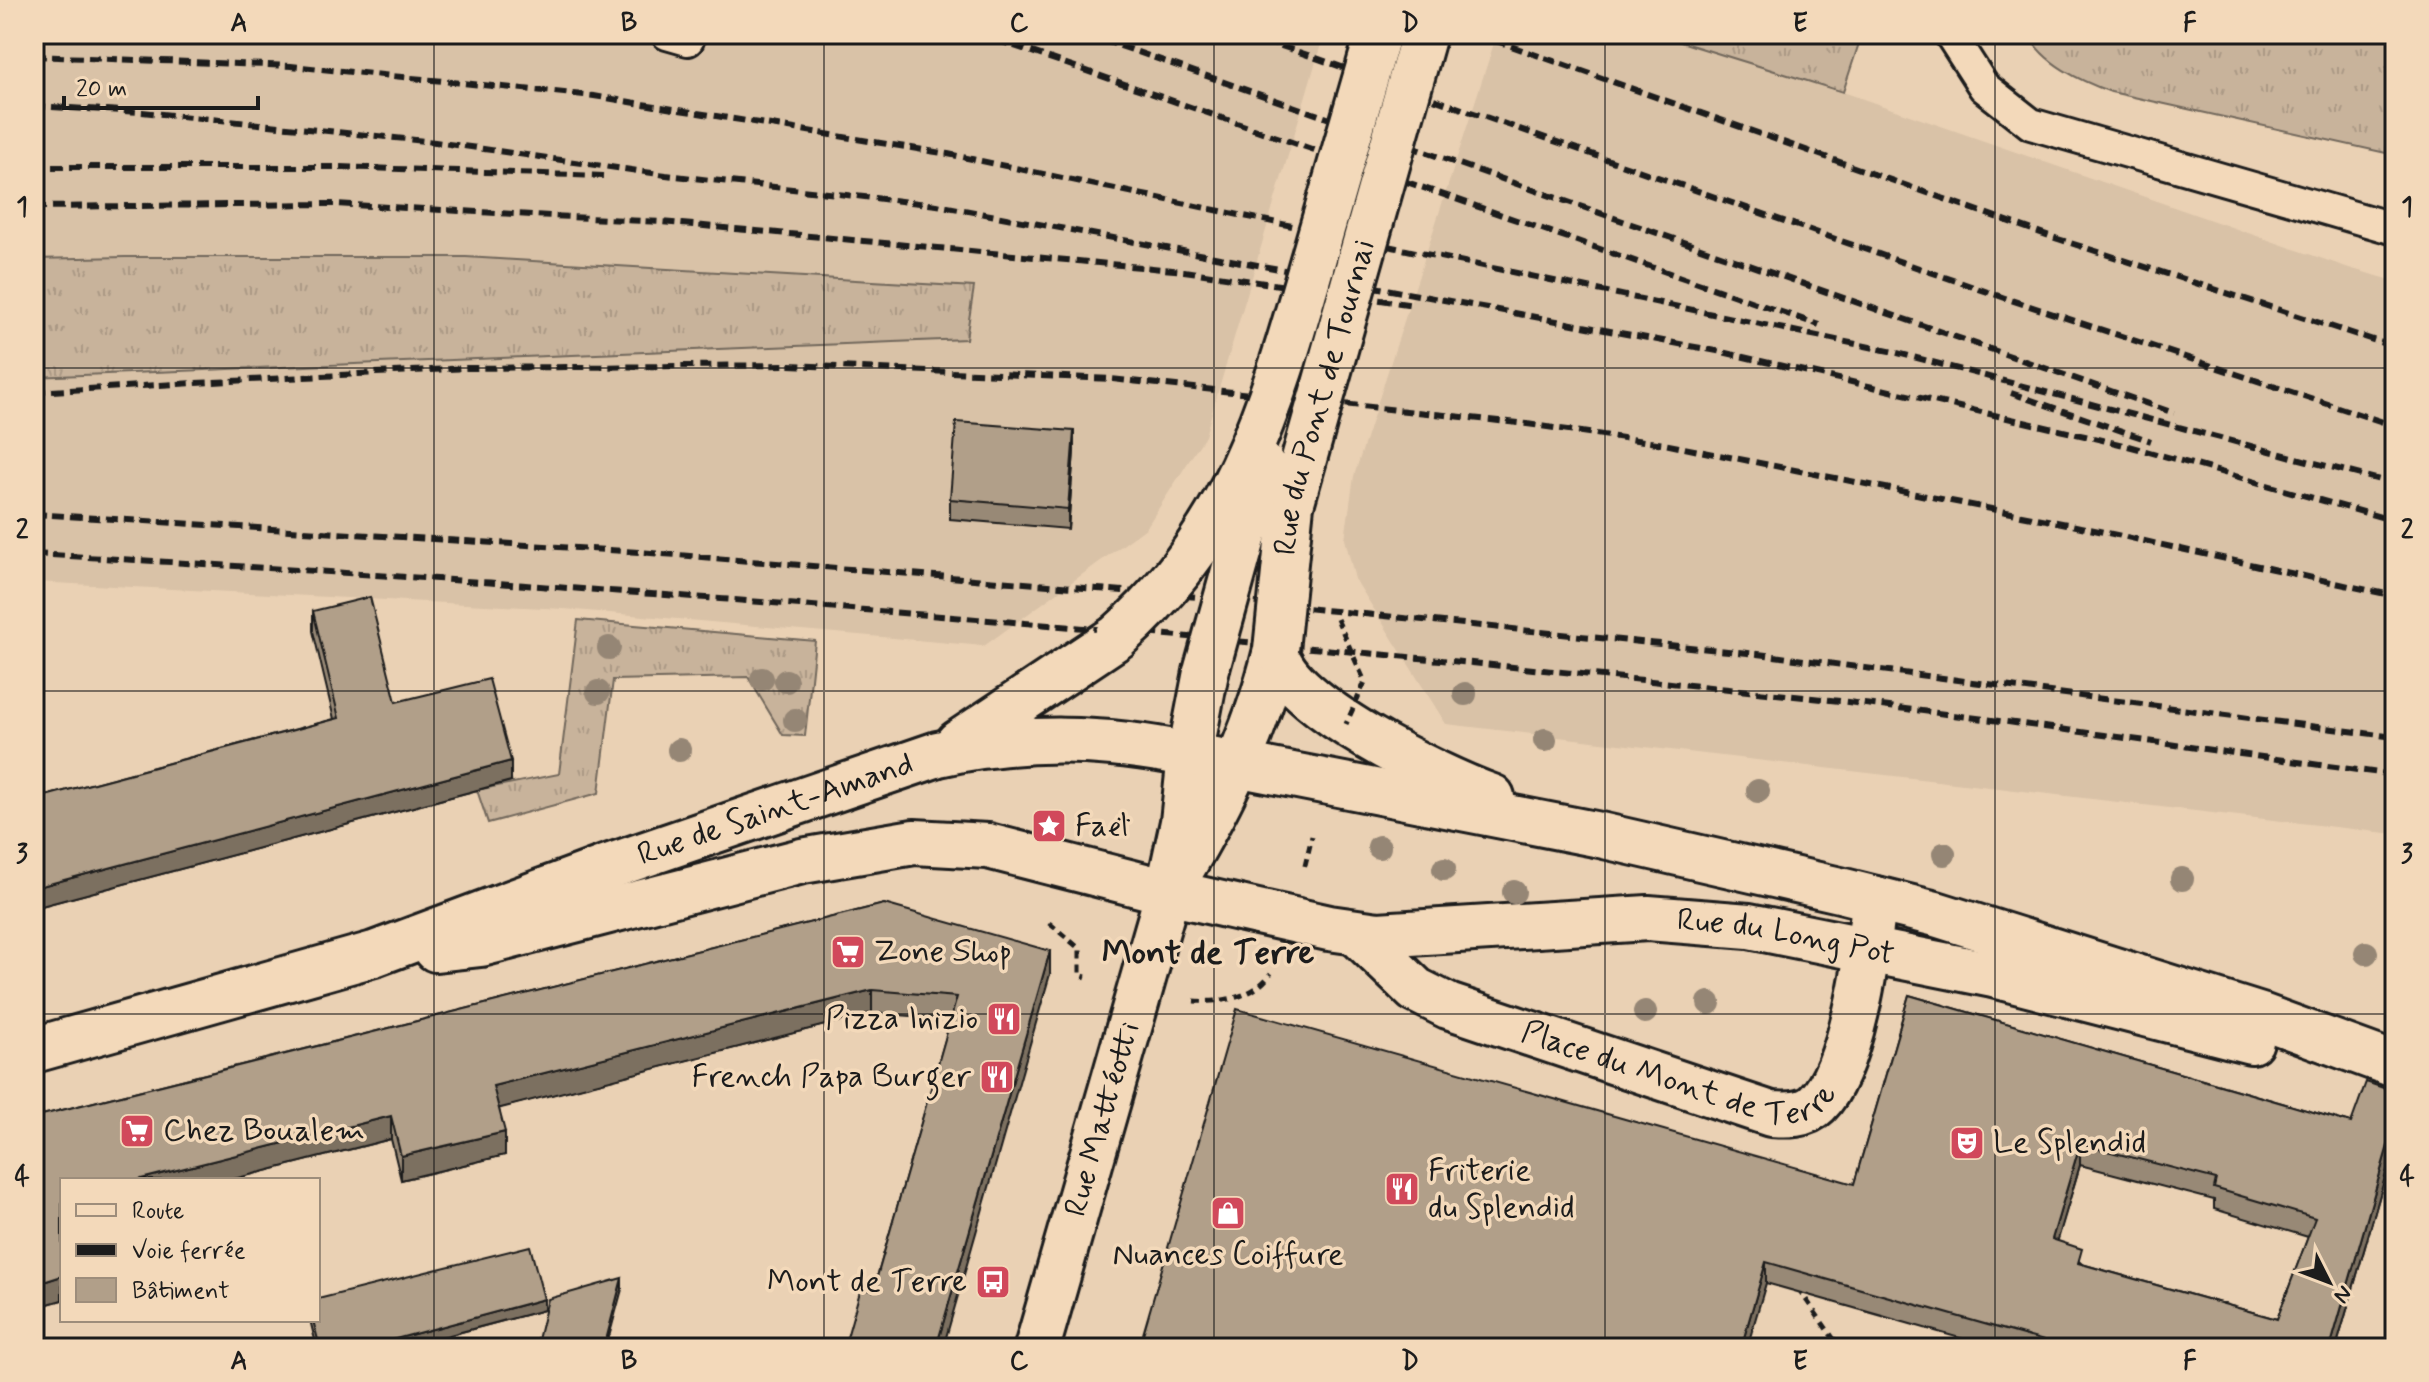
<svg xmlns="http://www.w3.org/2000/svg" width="2429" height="1382" font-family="Mynerve,sans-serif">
	<defs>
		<pattern id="grass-tufts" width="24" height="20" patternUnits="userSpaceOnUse" patternTransform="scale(2)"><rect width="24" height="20" fill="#c8b39b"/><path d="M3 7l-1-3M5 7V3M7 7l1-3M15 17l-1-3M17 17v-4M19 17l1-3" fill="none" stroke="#ab9985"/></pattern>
	</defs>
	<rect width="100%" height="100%" fill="#ead1b4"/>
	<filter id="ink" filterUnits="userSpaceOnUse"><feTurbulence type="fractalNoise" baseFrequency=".0125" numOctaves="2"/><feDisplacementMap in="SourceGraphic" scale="16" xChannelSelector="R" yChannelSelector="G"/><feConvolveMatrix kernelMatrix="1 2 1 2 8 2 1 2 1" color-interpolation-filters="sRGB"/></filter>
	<g filter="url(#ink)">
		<!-- built -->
		<path fill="#d9c2a7" d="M34,34H1324L1205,436L1146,528L984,646L564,609L34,582Z
			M1497,34H1655L1843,92L2349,268L2395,281V834L1446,724L1355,579L1345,539L1354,476Z"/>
		<!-- grass -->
		<path fill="url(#grass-tufts)" stroke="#72685c" stroke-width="2" d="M1655,34H1862L1843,92Z
			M2028,34H2395V155L2111,92C2081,81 2043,64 2028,34Z
			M125,257H466L974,287L966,339L34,377V259Z
			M578,620L815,641L805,736L783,735L748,677L613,680L599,793L488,823L477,790L559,774Z"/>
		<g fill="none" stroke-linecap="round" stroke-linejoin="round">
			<!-- lane casing -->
			<g stroke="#1c1c1c" stroke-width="36">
				<path id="lane" d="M667,34L688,40
					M1950,34L1984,87L2031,124L2395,229"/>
			</g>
			<!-- street casing -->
			<g stroke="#1c1c1c" stroke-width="50">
				<g id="street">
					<path id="s1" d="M1357,933L1416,990L1448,1006L1771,1114C1787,1115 1805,1116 1817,1104C1853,1069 1868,950 1875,899"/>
				</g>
			</g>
			<!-- secondary casing -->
			<g stroke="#1c1c1c" stroke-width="50">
				<g id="secondary">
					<path d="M1276,650C1283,704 1442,779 1492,797"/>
					<path id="s2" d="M1168,892L1329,928L1378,935L1648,918L1749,926L1993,975L2251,1041"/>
					<path id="s3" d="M1037,1348L1168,892L1183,822L1190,755L1600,835L1840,890L1936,914L2261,1016L2395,1065"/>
				</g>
			</g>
			<!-- primary casing -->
			<g stroke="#1c1c1c" stroke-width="50">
				<g id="primary">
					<path d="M958,743L1117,637"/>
					<path d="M436,949L481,944L802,861L914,842L988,846L1168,892C1215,815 1255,739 1276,650"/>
					<path id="s4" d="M34,1050L374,954L605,868L938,754C1024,735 1104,737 1190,755L1206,672"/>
				</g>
			</g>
			<!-- path -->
			<path stroke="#1c1c1c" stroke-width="5" stroke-dasharray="8 6" stroke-linecap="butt" d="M1305,866L1312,836
				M1049,923L1080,949V975L1086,977
				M1194,1001C1220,1003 1255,998 1271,973
				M1798,1288L1840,1348"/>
			<!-- lane -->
			<use href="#lane" stroke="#f3d9ba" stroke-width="30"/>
			<!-- street -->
			<use href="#street" stroke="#f3d9ba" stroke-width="44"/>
			<!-- secondary -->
			<use href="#secondary" stroke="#f3d9ba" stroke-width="44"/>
			<!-- primary -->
			<use href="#primary" stroke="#f3d9ba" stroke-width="44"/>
			<!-- rail -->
			<path stroke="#1c1c1c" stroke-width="6" stroke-dasharray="12 6" stroke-linecap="butt" d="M980,34L1819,325
				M1086,34L2174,413
				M1247,34L2005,298L2395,426
				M1477,34L2058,239L2395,347
				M34,56L291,66L594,96L948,154L1894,352L2395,484
				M34,106L142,112L435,142L666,175L937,205L1722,352L2128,446L2395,521
				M34,167H339L603,176
				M34,207L334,204L661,222L1184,271L1414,305
				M34,392L467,368L790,365L1112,379L1527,424L1664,444L2067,524L2395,596
				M2011,393L2151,441
				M34,514L639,552L1197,597L1758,654L2395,737
				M34,554C609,587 1184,631 1757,692C1970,714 2182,747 2395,775"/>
			<!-- primary-bridge casing -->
			<g stroke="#1c1c1c" stroke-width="50" stroke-linecap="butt">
				<g id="primary-bridge">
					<path d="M1117,637C1233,535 1270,411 1311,267C1333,190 1356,112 1378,34"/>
					<path id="s5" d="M1276,650L1291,505L1424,34"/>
					<path d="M1206,672L1263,466"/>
				</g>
			</g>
			<!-- path-bridge -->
			<path stroke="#1c1c1c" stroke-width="5" stroke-dasharray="8 6" stroke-linecap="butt" d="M1337,619L1365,682L1346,724"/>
			<!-- primary-bridge -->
			<use href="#primary-bridge" stroke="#f3d9ba" stroke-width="44"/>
		</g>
		<!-- trees -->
		<g fill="#958675">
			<circle cx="609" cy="648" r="12"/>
			<circle cx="762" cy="679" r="12"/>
			<circle cx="786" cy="681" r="12"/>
			<circle cx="598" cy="692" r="12"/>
			<circle cx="1465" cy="694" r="12"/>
			<circle cx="795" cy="720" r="12"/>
			<circle cx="1545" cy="740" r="12"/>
			<circle cx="679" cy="750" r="12"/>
			<circle cx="1758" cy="791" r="12"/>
			<circle cx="1379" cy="847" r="12"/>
			<circle cx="1944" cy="854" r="12"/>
			<circle cx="1444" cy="869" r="12"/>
			<circle cx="2182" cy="879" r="12"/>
			<circle cx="1514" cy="892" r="12"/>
			<circle cx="2366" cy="953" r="12"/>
			<circle cx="1709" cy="1003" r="12"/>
			<circle cx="1645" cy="1012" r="12"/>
		</g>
		<!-- wall -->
		<path fill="#988976" stroke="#1c1c1c" stroke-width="2" fill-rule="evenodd" d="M1074,451L1068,529L950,519V499Z
			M313,611L396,702L511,781L34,908V799L334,719L313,631Z
			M884,904L1050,974L873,1291L951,1019L872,1013L499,1108L505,1155L401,1180L391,1139L230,1180H62V1300L34,1308V1117Z
			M1909,995L2351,1123L2395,1092V1142L2336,1348H1995L1766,1283L1139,1348L1854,1184ZM2080,1165L2214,1200V1209L2308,1237L2277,1319L2082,1264L2057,1241Z
			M544,1310L401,1348H317L310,1320Z"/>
		<!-- shaded-wall -->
		<path fill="#7c6f60" stroke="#1c1c1c" stroke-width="2" d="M1074,431V451L1068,529V509Z
			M511,761V781L34,908V888Z
			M1050,951V974L943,1348H936Z
			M872,990V1013L493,1110V1086Z
			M391,1116V1139L230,1180H137Z
			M2395,1121V1142L2336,1348H2330Z
			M505,1132V1155L401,1180V1156Z
			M2080,1144V1165L2052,1260V1239Z
			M1766,1262V1283L1747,1348H1741Z
			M62,1276V1300L34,1308V1285Z
			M622,1278V1289L606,1348H604Z
			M544,1299V1310L401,1348H362Z"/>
		<!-- building -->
		<path fill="#b19f89" stroke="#1c1c1c" stroke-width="2" fill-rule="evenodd" d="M956,422L1074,431L1068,509L950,499Z
			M370,597L396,702L489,679L511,761L34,888V799L339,718L313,611Z
			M884,904L1050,951L936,1348H844L861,1288L873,1291L957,997L872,990L493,1086L505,1132L401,1156L391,1116L137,1180H62V1276L34,1285V1117Z
			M1909,995L2351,1123L2366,1082L2395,1092V1121L2330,1348H2069L1766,1262L1741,1348H1139L1237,1009L1854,1184ZM2080,1144L2216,1179L2214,1188L2315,1218L2277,1319L2078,1263L2082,1249L2052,1239Z
			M530,1246L544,1299L362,1348H320L313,1320H318V1299Z
			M622,1278L604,1348H536L548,1299Z"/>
	</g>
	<!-- grid -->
	<path fill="none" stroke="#1c1c1c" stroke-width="2" stroke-opacity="0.55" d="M434,34V1348M824,34V1348M1214,34V1348M1605,34V1348M1995,34V1348M34,368H2395M34,691H2395M34,1014H2395"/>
	<!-- icons -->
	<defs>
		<g id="sight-square" transform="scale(1.8)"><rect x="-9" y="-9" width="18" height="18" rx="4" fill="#d1495b" stroke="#f3d9ba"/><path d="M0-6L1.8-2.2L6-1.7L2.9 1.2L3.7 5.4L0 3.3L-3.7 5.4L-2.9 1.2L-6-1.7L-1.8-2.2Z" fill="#fff"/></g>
		<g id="supermarket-square" transform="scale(1.8)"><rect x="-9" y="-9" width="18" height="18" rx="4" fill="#d1495b" stroke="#f3d9ba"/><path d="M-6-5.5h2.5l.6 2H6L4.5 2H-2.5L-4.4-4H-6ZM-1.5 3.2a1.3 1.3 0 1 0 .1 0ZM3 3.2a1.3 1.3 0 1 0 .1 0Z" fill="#fff"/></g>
		<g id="restaurant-square" transform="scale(1.8)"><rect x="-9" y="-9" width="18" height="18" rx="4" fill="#d1495b" stroke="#f3d9ba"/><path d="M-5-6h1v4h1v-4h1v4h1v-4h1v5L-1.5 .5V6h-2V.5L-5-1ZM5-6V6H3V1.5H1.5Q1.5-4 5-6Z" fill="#fff"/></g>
		<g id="theatre-square" transform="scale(1.8)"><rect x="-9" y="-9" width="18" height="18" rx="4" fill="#d1495b" stroke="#f3d9ba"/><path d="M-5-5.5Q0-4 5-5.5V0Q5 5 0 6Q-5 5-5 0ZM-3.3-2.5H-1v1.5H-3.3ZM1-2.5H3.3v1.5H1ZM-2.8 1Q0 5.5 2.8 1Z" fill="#fff"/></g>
		<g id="shop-square" transform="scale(1.8)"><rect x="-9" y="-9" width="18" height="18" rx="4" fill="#d1495b" stroke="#f3d9ba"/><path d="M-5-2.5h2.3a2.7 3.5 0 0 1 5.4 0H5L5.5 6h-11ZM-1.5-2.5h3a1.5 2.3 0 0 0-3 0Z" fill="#fff"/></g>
		<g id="bus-square" transform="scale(1.8)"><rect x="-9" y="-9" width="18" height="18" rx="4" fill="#d1495b" stroke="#f3d9ba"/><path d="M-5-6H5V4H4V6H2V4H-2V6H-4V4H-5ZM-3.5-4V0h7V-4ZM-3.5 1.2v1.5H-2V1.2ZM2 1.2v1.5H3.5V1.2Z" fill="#fff"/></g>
	</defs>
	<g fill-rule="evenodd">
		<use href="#sight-square" x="1049" y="826"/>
		<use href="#supermarket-square" x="848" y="952"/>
		<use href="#restaurant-square" x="1004" y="1019"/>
		<use href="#restaurant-square" x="997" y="1077"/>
		<use href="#supermarket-square" x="137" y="1131"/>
		<use href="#theatre-square" x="1967" y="1143"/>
		<use href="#restaurant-square" x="1402" y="1189"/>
		<use href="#shop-square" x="1228" y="1213"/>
		<use href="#bus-square" x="993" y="1282"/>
	</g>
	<g text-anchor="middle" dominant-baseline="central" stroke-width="7" stroke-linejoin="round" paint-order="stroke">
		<!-- street labels -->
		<g font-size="32" fill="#1c1c1c" stroke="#f3d9ba">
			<text stroke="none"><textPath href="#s5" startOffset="258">Rue du Pont de Tournai</textPath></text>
			<text stroke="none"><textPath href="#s4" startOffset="780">Rue de Saint-Amand</textPath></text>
			<text stroke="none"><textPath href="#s2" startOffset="624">Rue du Long Pot</textPath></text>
			<text stroke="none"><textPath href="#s1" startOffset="362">Place du Mont de Terre</textPath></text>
			<text stroke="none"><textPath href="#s3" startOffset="238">Rue Mattéotti</textPath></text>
		</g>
		<!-- poi labels -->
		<g font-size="32" fill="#1c1c1c" stroke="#f3d9ba" text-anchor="start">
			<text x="1075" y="826">Faël</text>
			<text x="874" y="952">Zone Shop</text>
			<text x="978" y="1019" text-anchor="end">Pizza Inizio</text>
			<text x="971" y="1077" text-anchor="end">French Papa Burger</text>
			<text x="163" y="1131">Chez Boualem</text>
			<text x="1993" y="1143">Le Splendid</text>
			<text x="1428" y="1171">Friterie<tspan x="1428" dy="37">du Splendid</tspan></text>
			<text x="1228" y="1255" text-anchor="middle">Nuances Coiffure</text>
			<text x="967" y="1282" text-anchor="end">Mont de Terre</text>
		</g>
		<!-- neighbourhood labels -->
		<g font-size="34" font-weight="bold" fill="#1c1c1c" stroke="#f3d9ba">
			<text x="1208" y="953">Mont de Terre</text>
		</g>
	</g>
	<!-- margin -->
	<rect width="2429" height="1382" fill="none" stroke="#f3d9ba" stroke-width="88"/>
	<!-- legend -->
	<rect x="60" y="1178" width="260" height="144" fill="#f3d9ba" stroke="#9d8d7b" stroke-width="2"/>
	<rect x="76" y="1204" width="40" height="12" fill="#f3d9ba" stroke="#9d8d7b" stroke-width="2"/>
	<text x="132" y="1218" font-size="24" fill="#1c1c1c">Route</text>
	<rect x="76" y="1244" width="40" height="12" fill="#1c1c1c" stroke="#9d8d7b" stroke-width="2"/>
	<text x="132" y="1258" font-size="24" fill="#1c1c1c">Voie ferrée</text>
	<rect x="76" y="1278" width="40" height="24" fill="#b19f89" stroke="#9d8d7b" stroke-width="2"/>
	<text x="132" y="1298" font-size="24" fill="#1c1c1c">Bâtiment</text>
	<!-- north arrow -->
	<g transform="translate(2329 1282) rotate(132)" stroke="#f3d9ba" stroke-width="6" paint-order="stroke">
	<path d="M0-6L14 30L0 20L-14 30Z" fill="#1c1c1c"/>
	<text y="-12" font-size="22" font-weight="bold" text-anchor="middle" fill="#1c1c1c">N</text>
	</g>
	<!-- scale -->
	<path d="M64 96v12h194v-12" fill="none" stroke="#1c1c1c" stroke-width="4"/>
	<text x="76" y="96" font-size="24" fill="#1c1c1c" stroke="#f3d9ba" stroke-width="6" paint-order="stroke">20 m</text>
	<rect x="44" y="44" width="2341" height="1294" fill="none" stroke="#1c1c1c" stroke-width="3"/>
	<g font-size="26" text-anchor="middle" font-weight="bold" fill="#1c1c1c">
		<text x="239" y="31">A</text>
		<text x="629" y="31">B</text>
		<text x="1019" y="31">C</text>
		<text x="1410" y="31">D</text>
		<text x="1800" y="31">E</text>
		<text x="2190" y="31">F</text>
		<text x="22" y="215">1</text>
		<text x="2407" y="215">1</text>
		<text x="22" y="538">2</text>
		<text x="2407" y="538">2</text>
		<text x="22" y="862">3</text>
		<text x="2407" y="862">3</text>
		<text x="22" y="1185">4</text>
		<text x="2407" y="1185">4</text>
		<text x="239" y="1369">A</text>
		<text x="629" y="1369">B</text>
		<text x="1019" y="1369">C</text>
		<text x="1410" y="1369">D</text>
		<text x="1800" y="1369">E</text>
		<text x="2190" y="1369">F</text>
	</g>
</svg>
